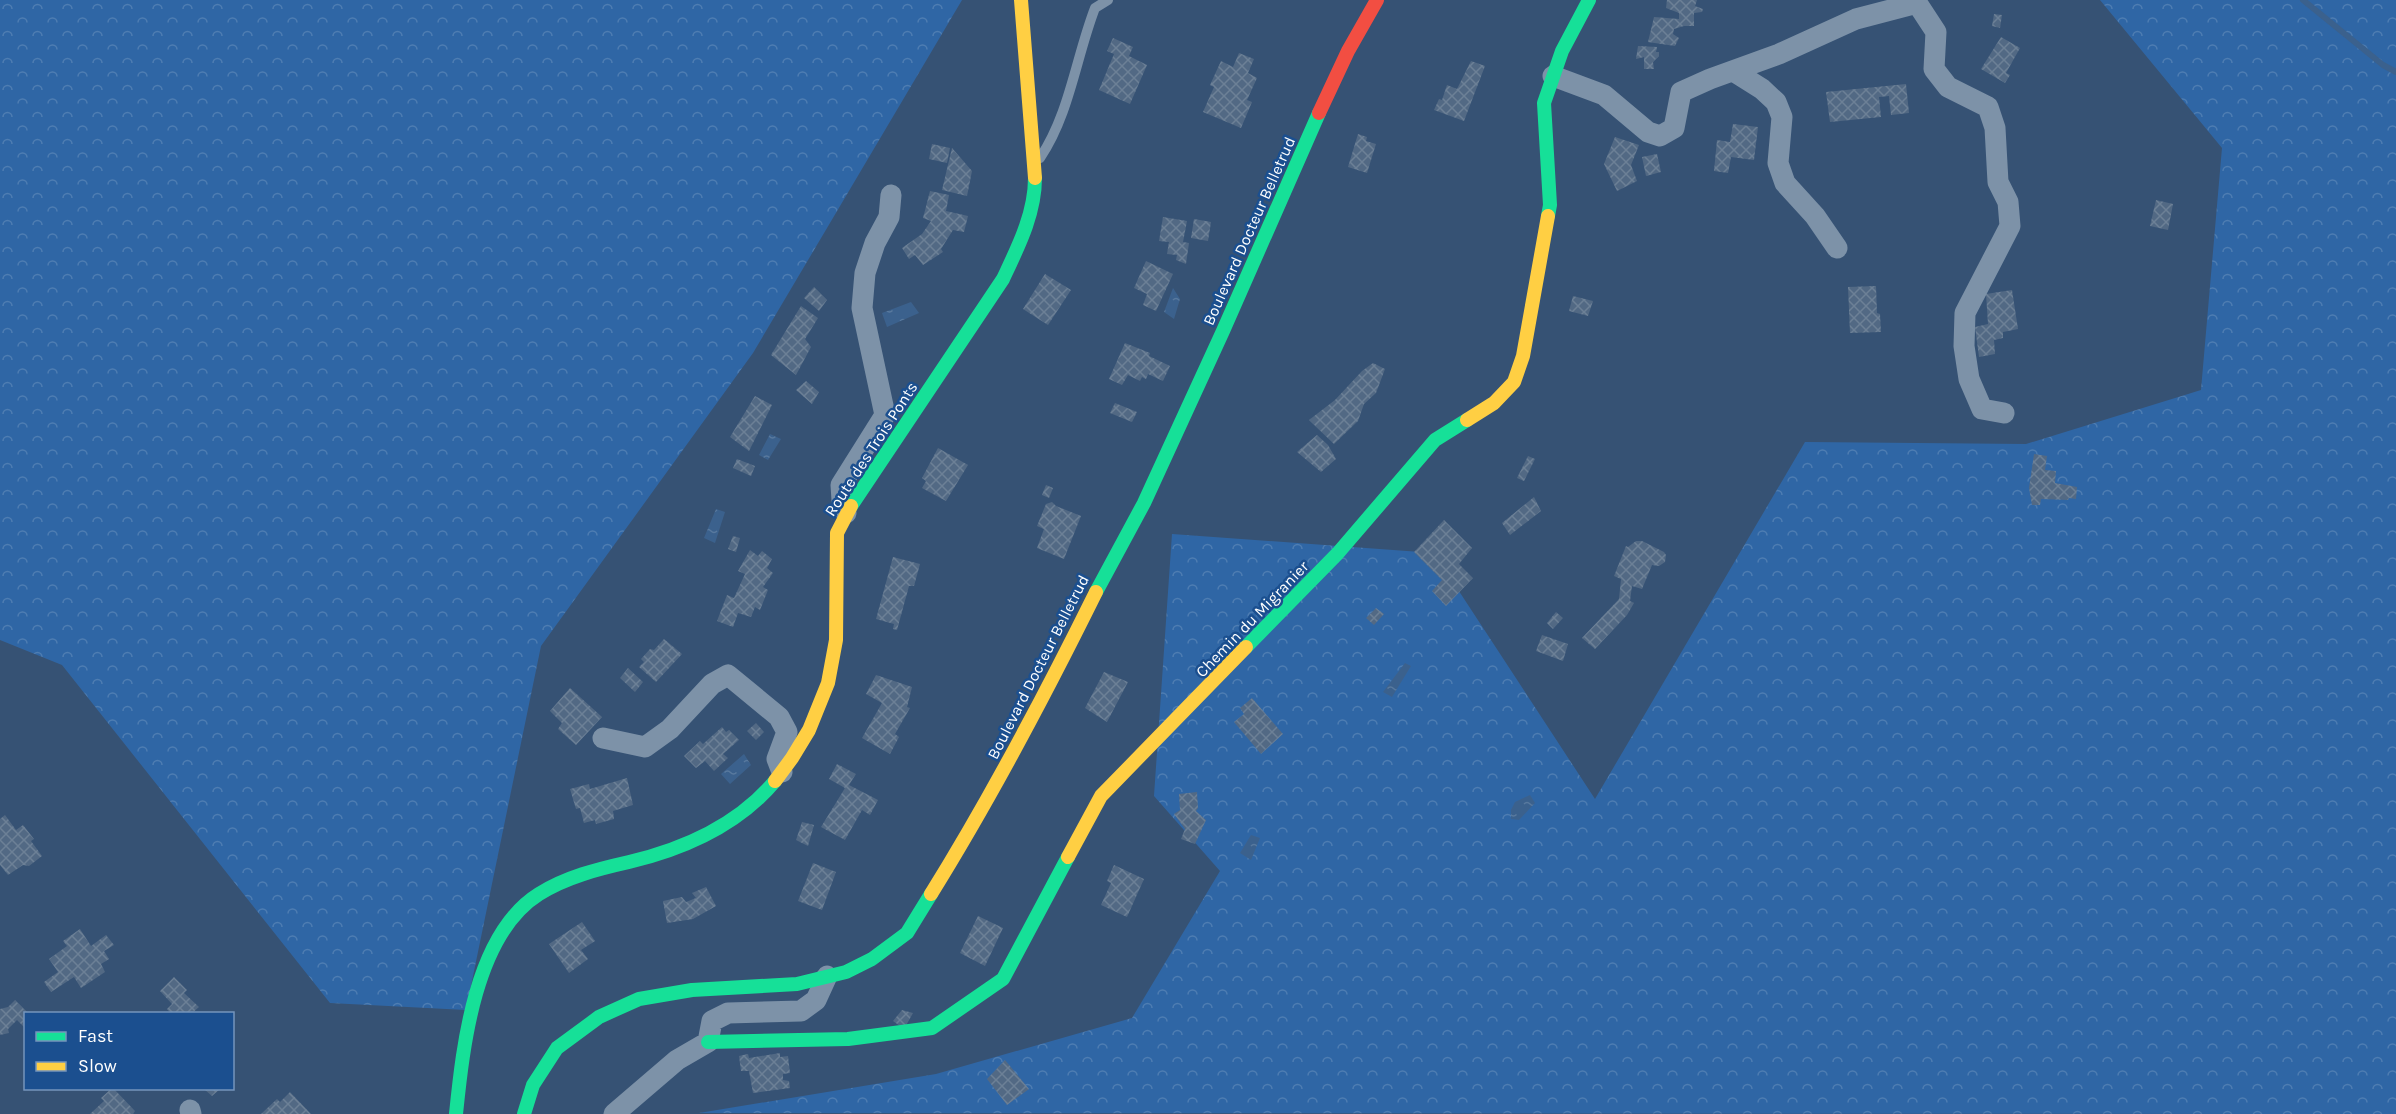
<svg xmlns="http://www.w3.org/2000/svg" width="2396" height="1114" font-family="Karla,sans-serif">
	<defs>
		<pattern id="forest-crowns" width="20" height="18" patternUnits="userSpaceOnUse" patternTransform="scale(1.5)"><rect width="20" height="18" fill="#2f66a5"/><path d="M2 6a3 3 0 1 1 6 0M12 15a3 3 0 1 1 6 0" fill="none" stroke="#4e7db2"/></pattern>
		<pattern id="water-ripples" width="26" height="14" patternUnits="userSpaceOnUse" patternTransform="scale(1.5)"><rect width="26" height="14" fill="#3b618d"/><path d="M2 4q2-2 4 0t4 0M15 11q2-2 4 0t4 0" fill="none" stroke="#58799e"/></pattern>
		<pattern id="building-cross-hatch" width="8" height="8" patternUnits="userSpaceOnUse" patternTransform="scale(1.5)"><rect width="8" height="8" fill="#526984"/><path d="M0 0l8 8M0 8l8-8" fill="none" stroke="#6c8096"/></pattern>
	</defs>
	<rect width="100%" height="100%" fill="#365274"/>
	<!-- forest -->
	<path fill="url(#forest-crowns)" d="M0,0H962L753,353L541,646L466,1010L330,1003L62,665L0,640Z
		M2100,0H2396V1114L699,1113L936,1074L1132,1018L1220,871L1154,796L1172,534L1434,553L1595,799L1805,442L2026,444L2201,390L2222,148Z"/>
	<!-- water -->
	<path fill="url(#water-ripples)" d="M1173,288L1180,299L1174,319L1164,312Z
		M911,302L919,313L887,327L882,313Z
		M770,434L781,439L768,460L759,455Z
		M716,509L725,512L715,543L704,538Z
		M1405,663L1411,666L1392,697L1383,692Z
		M744,754L751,765L730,784L721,774Z
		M1530,795L1535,803L1519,820L1511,819V810L1515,802Z
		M1251,835L1260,838L1251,860L1240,853Z"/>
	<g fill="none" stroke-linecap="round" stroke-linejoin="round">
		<!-- stream -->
		<path stroke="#3b618d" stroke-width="6" d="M2303,0L2383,65L2396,72"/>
	</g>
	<!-- building -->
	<path fill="url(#building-cross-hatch)" d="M1667,0H1697L1695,6L1703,9L1702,12L1694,13V26H1684L1674,29L1673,34L1679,38L1675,46L1648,42L1654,17L1679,19V13L1666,8Z
		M1994,14L2002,15L2000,28L1992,26Z
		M2001,37L2020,48L2006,73L2010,75L2005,83L1981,69Z
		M1113,38L1133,47L1129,56L1147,65L1130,104L1099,90L1114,54L1107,51Z
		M1638,46L1657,47L1656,52H1659V56L1653,62L1654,69H1644V57L1636,59Z
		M1239,53L1254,59L1248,73L1257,78L1247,100L1252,102L1241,128L1203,112L1214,87L1210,85L1221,61L1233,67Z
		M1471,61L1485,66L1464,121L1434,110L1439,99L1442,100L1447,85L1457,89Z
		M1906,84L1909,113L1891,115L1889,96L1879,97L1881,117L1830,122L1826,92Z
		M1733,124L1758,127L1754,160L1731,157L1728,173L1714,171L1717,140L1730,142Z
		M1358,134L1367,137L1366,141L1376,144L1367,173L1348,167Z
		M1615,137L1639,145L1631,165L1637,181L1617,191L1604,164Z
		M932,144L950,148L947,163L929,159Z
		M952,148L972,171L967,196L942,190Z
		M1657,154L1661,172L1646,176L1642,157Z
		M930,191L949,195L946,211L968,216L964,232L953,230L941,249L943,252L923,265L915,255L909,259L902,248L922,234L931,221L923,218Z
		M2156,200L2173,204L2168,230L2150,226Z
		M1163,217L1187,221L1183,242L1189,243L1186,264L1176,260L1177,255L1167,254L1169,242L1159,241Z
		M1194,219L1211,222L1208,241L1191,238Z
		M1146,261L1173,274L1156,311L1143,305L1147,294L1134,288Z
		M1045,274L1071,290L1048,325L1023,309Z
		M1876,286L1877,313L1880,314L1881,332L1850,333L1848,287Z
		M814,287L827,300L819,311L804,298Z
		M2012,290L2018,329L2003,332V338L1994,340L1995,354L1979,357L1975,327L1988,324L1986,294Z
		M1573,296L1593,301L1588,316L1569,311Z
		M801,306L818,318L805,339L811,347L796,375L771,355Z
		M1125,343L1150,353L1149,356L1170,366L1163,381L1148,374L1146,379L1142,377L1140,381L1128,375L1122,385L1109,379Z
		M1373,363L1385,369L1376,393L1364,404L1358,421L1334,444L1309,420L1335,400L1362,371Z
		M806,381L819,392L812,404L796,390Z
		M755,396L772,405L749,451L730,437Z
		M1115,403L1137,412L1132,422L1110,413Z
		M1317,435L1328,445L1336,459L1321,472L1297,452Z
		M938,448L968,465L946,501L922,488L926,481L922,478Z
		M2034,454L2047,456L2045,470L2056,471L2055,483L2077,487L2076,499L2069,498L2068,500L2041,499L2040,505H2032L2029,488Z
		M1528,456L1535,459L1524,481L1517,478Z
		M737,459L755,466L751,476L733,468Z
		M1046,485L1053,488L1049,498L1042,495Z
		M1534,497L1541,511L1510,535L1502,523Z
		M1052,502L1056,506L1081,516L1064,559L1037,548L1044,529L1037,526L1046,504Z
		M1444,520L1472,548L1459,564L1473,578L1446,606L1432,591L1442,580L1414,552Z
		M733,536L740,538L736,552L728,549Z
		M1636,541H1642L1664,552L1666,555L1665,562L1659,566L1652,565L1642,589L1632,586L1630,601L1634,603L1627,615L1595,649L1582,638L1619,599L1621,579L1614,576L1626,546L1628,547Z
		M750,550L758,556L762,551L772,559L767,568L773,573L763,587L768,590L760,610L755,607L751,617L738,613L733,627L717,621L727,595L734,598L745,574L738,571Z
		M893,557L920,564L914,586H909L897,630L893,629L894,624L876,619Z
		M1376,608L1384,614L1374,625L1366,618Z
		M1556,612L1563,618L1553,629L1547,623Z
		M1542,635L1568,644L1563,661L1536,651Z
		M664,639L682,654L656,682L639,667L644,662L641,659L650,649L654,650Z
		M628,668L643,682L635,692L620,678Z
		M1104,672L1128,682L1107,722L1085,708Z
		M876,675L912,687L907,707L910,708L895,734L899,737L890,754L862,738L882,703L866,694Z
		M570,688L602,717L576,745L558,729L562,723L550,711Z
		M1252,698L1283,734L1261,754L1234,722L1244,714L1240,708Z
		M756,723L764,732L756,740L747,731Z
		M722,727L726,732L729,730L739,740L723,754L728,758L714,771L705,761L696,768L684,756L700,741L703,744Z
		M837,764L856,774L849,785L878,800L870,815L862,810L845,840L821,827L845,788L829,779Z
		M627,778L633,805L613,811L614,819L596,824L595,820L584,823L580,808L576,809L570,789L589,784L590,789Z
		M1197,792L1198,808L1196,811L1206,820L1195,844L1181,839L1185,829L1174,814L1180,810L1179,794Z
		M5,815L16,830L23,825L34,839L31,841L42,856L29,866L23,865L8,875L0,865V819Z
		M802,822L814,825L808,846L796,840Z
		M813,863L836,872L822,910L798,901Z
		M1114,865L1144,879L1127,917L1101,905L1111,883L1107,881Z
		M706,887L716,906L693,919L667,923L663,901L682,897L686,902L696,898L692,893Z
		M978,916L1003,928L985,966L960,953Z
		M582,922L595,941L581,950L588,959L569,973L549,944Z
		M80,929L91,946L106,935L114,945L104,951L109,959L101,964L105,972L81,988L74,977L51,992L44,982L58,972L49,959L67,946L63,941Z
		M174,977L187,990L184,993L199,1007L191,1014H171L167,1009L172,1004L160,991Z
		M15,1000L29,1014H26V1029L17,1020L8,1029L9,1033L0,1035V1009L8,1007Z
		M902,1010L913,1013L904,1029L893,1021Z
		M780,1053V1057L788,1056L790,1073L783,1074V1080L789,1081L790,1088L753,1093L749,1071H741L739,1056L748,1054L749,1058Z
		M1005,1060L1029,1089L1007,1105L987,1079Z
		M111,1089H114L135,1111L133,1114H90L104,1101L101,1098Z
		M204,1089H220L212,1096Z
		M290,1092L311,1114H261L277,1099L280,1102Z"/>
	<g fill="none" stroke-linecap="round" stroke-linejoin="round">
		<!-- lane -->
		<path stroke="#7d92a8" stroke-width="10" d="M1040,158C1070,113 1076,57 1095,8L1108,0"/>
		<!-- street -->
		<path stroke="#7d92a8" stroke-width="21" d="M1735,72L1762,89L1776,102L1782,117L1778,163L1785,183L1815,216L1837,248
			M1553,76L1604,95L1648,132L1660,136L1674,128L1681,92L1710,79L1779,54L1856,19L1917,3L1936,32L1934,69L1948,87L1988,107L1995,128L1998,182L2008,202L2010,226L1965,313L1964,346L1969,379L1982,409L2004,413
			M846,513L842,500L841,485L885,415L862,308L865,273L875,243L889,217L891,195
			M603,738L645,747L670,729L712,684L728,675L779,717L787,732L777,759L782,772
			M190,1110L191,1114
			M614,1114L677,1060L708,1042L712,1021L728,1013L801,1011L816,1000L827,976"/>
		<!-- fast -->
		<path stroke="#16e098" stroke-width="14" d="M1548,216L1550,205L1544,103L1562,51L1589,0
			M851,506L1003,279C1018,247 1035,214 1035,178
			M1096,592L1144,503L1223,331L1319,113
			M1246,647L1338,553L1435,440L1467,420
			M708,1042L848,1039L932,1028L1003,979L1068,857
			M456,1114C463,1045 475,934 539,894C566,877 598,869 629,862C684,849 738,825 775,781
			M524,1114L533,1085L557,1048L599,1017L639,999L692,990L797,984L846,972L872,959L907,933L931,894"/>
		<!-- slow -->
		<path stroke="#ffcf43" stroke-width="14" d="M1021,0L1035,178
			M1467,420L1494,403L1514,382L1523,356L1548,216
			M775,781L792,758L809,730L828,683L836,640L837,533L851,506
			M1068,857L1101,796L1246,647
			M931,894C992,796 1045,695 1096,592"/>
		<!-- jam -->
		<path stroke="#f24e42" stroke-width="14" d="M1319,113L1348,51L1377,0"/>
	</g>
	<g text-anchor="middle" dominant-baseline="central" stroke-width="5" stroke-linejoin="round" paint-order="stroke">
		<!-- street labels -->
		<g font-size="16" fill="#fff" stroke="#1b4f8f">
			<text transform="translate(1249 231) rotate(-66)">Boulevard Docteur Belletrud</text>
			<text transform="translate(871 449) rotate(-57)">Route des Trois Ponts</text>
			<text transform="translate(1252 619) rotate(-46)">Chemin du Migranier</text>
			<text transform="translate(1038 667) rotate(-63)">Boulevard Docteur Belletrud</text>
		</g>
	</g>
	<!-- legend -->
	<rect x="24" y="1012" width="210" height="78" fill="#1b4f8f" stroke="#7695bc" stroke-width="1.5"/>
	<rect x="36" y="1032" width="30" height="9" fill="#16e098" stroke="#7695bc" stroke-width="1.5"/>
	<text x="78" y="1042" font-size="18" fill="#ffffff">Fast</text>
	<rect x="36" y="1062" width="30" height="9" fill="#ffcf43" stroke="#7695bc" stroke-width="1.5"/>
	<text x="78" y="1072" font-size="18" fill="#ffffff">Slow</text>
</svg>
